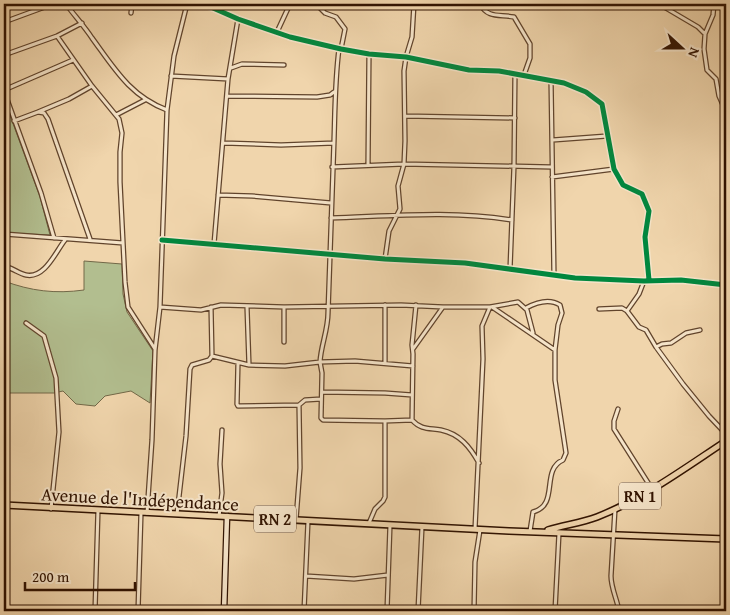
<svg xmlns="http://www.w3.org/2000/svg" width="730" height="615" font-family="'Gentium Book Plus',serif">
	<rect width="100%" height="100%" fill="#f0d5ac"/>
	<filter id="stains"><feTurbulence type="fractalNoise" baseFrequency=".004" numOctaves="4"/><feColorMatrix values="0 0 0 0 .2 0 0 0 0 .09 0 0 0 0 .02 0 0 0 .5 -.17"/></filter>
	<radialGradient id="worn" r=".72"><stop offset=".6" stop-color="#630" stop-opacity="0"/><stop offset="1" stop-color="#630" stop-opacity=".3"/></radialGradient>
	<!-- green -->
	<path fill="#b2be8f" stroke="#726848" d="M4,99L40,197L50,235L4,233Z
		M84,261L122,264L123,294L127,312L153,351L150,403L131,391L105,396L95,406L76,404L63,391L54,393H4V281C31,291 55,294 84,290Z"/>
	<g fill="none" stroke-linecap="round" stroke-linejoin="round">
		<!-- street casing -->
		<g stroke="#61442c" stroke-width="5.5">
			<path id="street" d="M66,4C74,15 84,26 92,38C114,68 130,96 167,110
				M204,4L238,19L290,37L341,49L369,54L406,57L469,70L499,71L564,83L586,92L602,104L614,169L623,185L642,194L649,211L645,237L649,280
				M316,4L325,13L336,17L345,29L341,49
				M480,4C488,19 500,14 514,17L530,44V58L524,75
				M659,4L698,27L705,34L704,49L707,70L716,79L719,96L726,112
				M131,13L132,4
				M4,22L53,4
				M277,32L290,4
				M705,34L713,15L714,4
				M57,36L92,86L119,119L122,133L120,152V182L125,282L128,307L155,349
				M339,49C335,79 335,110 334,141C332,198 330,256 328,313C328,330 321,345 320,362L355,361L413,366
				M4,55L57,36L82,23
				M231,68L242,64L284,65
				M171,76L228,79
				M551,80L554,275
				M4,90L73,60
				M4,91L41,193L54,238
				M227,96L317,97L330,95L334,92
				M38,112L69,99L92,86
				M116,115L145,100
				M405,116L515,118
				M14,121L38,112L44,113L48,119L90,239
				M553,140L607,136
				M224,143L281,145L334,143
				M368,164L369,54
				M332,167L404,164L551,167
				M552,177L614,169
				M218,195L252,196L331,203
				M331,218C391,216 452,210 512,220
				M4,234L123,243
				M162,240L385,259L465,263L575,278L644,281L681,280L726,285
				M214,244L228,79L238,19
				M385,259L389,231L400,209L398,186L404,164L405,141L404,71L406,57L412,37L414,4
				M510,269L514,166L515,73
				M4,270L7,267C14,269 20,274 26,275C45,279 56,251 65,240
				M416,305L412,345L413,354L412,420C421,430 429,428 441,430C460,434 470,447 479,463
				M160,307L201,310L221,305L284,307L401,305L443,307
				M247,307L249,365
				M284,307V342
				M492,307L555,350V380L566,453L563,460C540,470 560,505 533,512L530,531
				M526,308C537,302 549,298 560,305L562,313L558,325L555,350
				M599,309L622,308L627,311L639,327L646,330L656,347L683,384L709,416L726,434
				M627,311L639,294L644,281
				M26,323L44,336L56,378L59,432L51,509
				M656,347L662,344L671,343L686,333L700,330
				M413,349L443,307H490L518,302L527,310L533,333
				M212,356L249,365L285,366L320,362L322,373L321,418L323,420L385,421L412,420
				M385,362V305
				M238,363L237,404L238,406L299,405
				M724,374L726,379
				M322,392L385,393L412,395
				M4,402L7,396
				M618,409L614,421V429L652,489
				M615,509L611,576C611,588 617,599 619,611
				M147,513L152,440L155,350L160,307L167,110L174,56L187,4
				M177,514L186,436L190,369L192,365L209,360L212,356L211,307
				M219,516L222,493L220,464L222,430
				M296,520L300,468L299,405L305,400L321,399
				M369,523L375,509L383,501L385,497V421
				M475,529L483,359L482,326L490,307
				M306,576L354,579L388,575
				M95,611L98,510
				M138,611L141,513
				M304,611L308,521
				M387,611L390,525
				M418,611L422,527
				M474,611L475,562L480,530
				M555,611L559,533"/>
		</g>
		<!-- secondary casing -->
		<g stroke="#311301" stroke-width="7">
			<path id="secondary" d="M224,611L227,516"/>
		</g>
		<!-- primary casing -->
		<g stroke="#311301" stroke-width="8">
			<path id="primary" d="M4,505L509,531L726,539
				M548,530C564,525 581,523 597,517C643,499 685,468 726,441"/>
		</g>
		<!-- street -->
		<use href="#street" stroke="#f5e4c9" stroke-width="3"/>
		<!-- secondary -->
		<use href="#secondary" stroke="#f5e4c9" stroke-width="4.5"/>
		<!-- primary -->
		<use href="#primary" stroke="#f0d5ac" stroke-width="5"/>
		<!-- cycleway casing -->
		<g stroke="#f5e4c9" stroke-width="8">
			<path id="cycleway" d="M204,4L238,19L290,37L341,49L369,54L406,57L469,70L499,71L564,83L586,92L602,104L614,169L623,185L642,194L649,211L645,237L649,280
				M162,240L385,259L465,263L575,278L644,281L681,280L726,285"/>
		</g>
		<!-- cycleway -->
		<use href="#cycleway" stroke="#00873e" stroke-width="5"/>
	</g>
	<g text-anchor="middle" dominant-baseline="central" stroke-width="4" stroke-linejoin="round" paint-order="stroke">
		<!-- shield labels -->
		<g fill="#f5e4c9" stroke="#6c523d" stroke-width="1">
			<rect x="619" y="482.5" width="42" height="27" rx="4"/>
			<rect x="254" y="505.5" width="42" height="27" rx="4"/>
		</g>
		<g font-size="16" font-weight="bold" fill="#311301">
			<text x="640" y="496">RN 1</text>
			<text x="275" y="519">RN 2</text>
		</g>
		<!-- street labels -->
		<g font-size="18" fill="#311301" stroke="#f5e4c9">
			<text transform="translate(140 499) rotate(3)">Avenue de l'Indépendance</text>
		</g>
	</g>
	<!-- margin -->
	<rect width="730" height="615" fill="none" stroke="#f0d5ac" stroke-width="20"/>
	<rect x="5" y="5" width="720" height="605" fill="none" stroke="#311301" stroke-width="2.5"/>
	<rect x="10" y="10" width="710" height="595" fill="none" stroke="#311301"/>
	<!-- north arrow -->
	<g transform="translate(682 48) rotate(111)" stroke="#f5e4c9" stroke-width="4" paint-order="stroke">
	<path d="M0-4L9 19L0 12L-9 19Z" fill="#311301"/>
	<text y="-8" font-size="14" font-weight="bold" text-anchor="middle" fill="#311301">N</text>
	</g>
	<!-- scale -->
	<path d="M25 582v8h110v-8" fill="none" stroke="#311301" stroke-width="2.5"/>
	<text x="32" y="582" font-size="15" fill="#311301" stroke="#f5e4c9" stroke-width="4" paint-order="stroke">200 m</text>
	<rect width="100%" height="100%" filter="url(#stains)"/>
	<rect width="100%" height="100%" fill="url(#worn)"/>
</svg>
